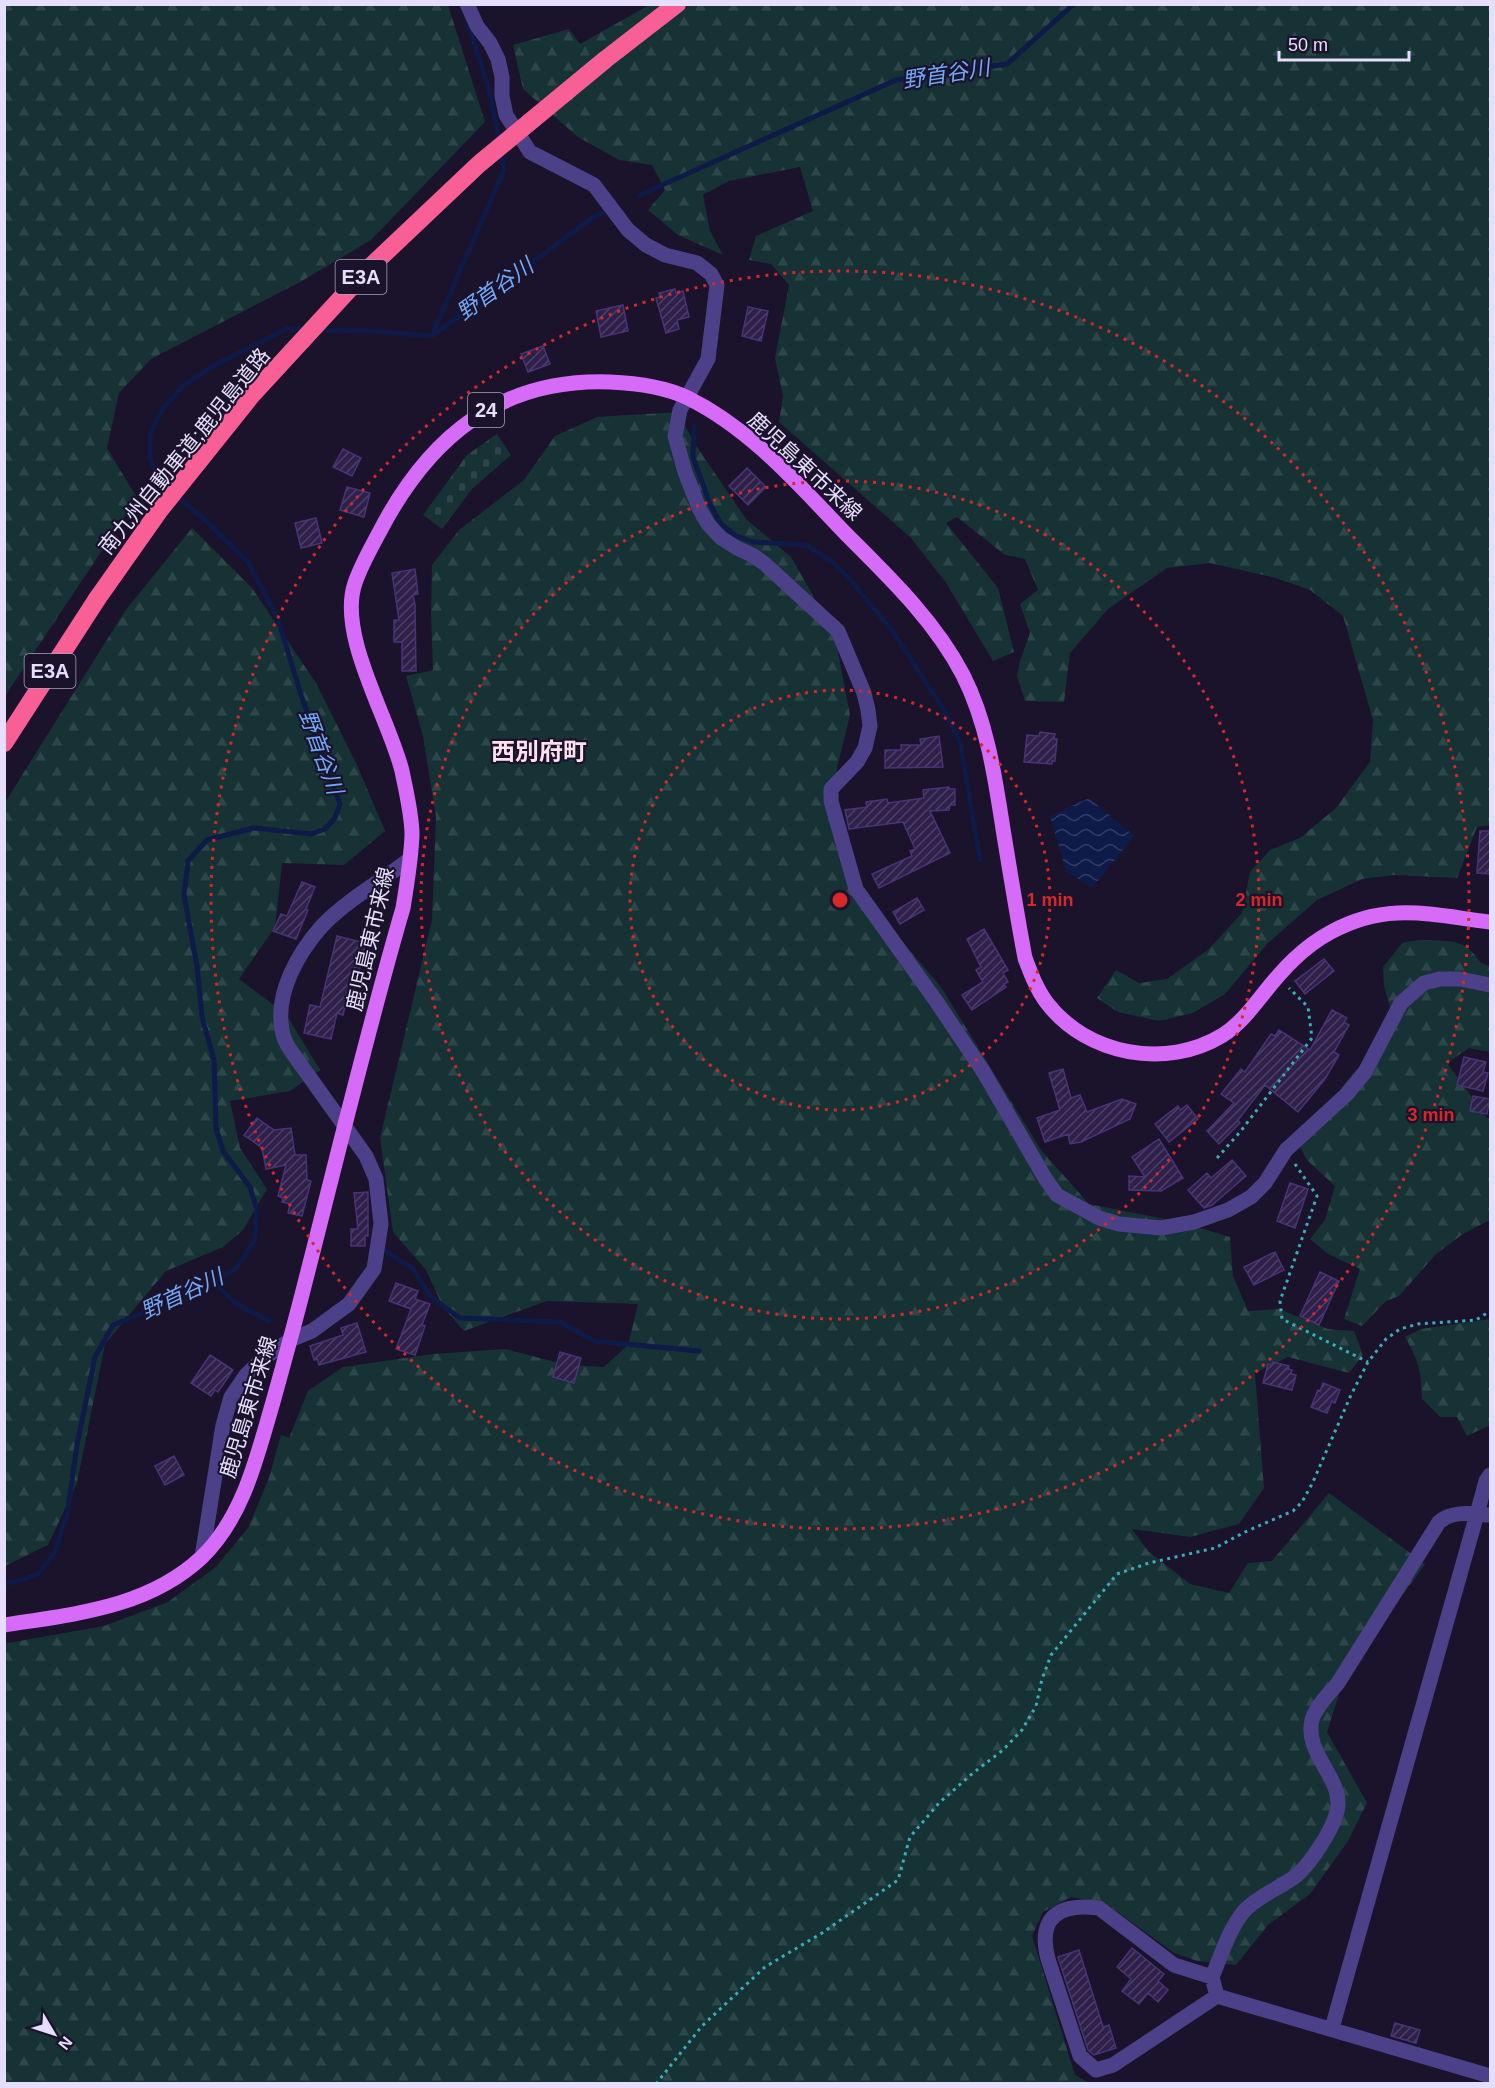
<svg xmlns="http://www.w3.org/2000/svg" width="1495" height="2088" font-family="Helvetica,'Noto Sans JP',sans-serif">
	<defs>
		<pattern id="forest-firs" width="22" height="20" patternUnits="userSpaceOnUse" patternTransform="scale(1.5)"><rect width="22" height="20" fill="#163235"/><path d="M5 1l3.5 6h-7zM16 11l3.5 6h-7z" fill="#2d4649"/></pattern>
		<pattern id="cemetery-stones" width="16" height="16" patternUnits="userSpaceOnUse" patternTransform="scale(1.5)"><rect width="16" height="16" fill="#163235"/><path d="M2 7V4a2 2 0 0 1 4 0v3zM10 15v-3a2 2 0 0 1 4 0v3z" fill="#2d4649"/></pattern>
		<pattern id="water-waves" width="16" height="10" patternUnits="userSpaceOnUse" patternTransform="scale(1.5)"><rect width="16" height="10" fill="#0e1b49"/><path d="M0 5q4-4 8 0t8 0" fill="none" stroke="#313c64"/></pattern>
		<pattern id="building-hatch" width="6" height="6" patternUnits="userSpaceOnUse" patternTransform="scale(1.5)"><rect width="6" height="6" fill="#2e204b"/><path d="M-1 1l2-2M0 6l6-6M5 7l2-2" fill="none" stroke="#4c4066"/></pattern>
	</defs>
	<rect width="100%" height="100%" fill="#1a132b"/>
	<!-- forest -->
	<path fill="url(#forest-firs)" d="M5,4L448,5L485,122L371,240L300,282L151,359L119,393L107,448L137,498L5,696Z
		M651,4L1490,5V825L1477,827L1457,878L1393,875L1362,879L1317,900L1267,944L1225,994L1193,1013L1159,1021L1118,1012L1097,998L1116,970L1139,983L1167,979L1209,949L1242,913L1250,872L1270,850L1300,838L1336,808L1370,762L1373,720L1343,616L1310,590L1276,578L1210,563L1167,568L1108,609L1070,653L1064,702L1025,701L1017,676L1020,661L1030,633L1020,604L1038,590L1025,559L1005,555L957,517L946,523L998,588L1014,652L993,661L947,584L911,538L779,422L783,396L775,358L789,285L771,264L749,260L756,236L813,211L800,167L729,181L703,195L710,231L723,255L678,235L648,210L665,190L652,165L619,160L578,137L523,89L513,45L569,29L580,44Z
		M678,412L693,441L746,519L791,557L811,592L836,642L850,715L837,768L841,856L875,910L941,987L1041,1150L1089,1204L1180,1222L1230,1237L1233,1276L1248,1311L1279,1309L1328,1329L1354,1331L1363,1355L1349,1373L1288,1357L1255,1373L1264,1488L1239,1524L1190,1537L1132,1529L1148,1551L1190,1584L1229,1593L1248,1563L1272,1561L1329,1493L1425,1564L1345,1675L1327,1732L1367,1803L1348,1841L1310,1894L1268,1925L1236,1965L1197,1961L1174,1953L1105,1903L1071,1897L1043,1912L1032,1936L1075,2075L1089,2083H5L4,1641L8,1643L104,1626L168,1602L216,1567L248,1528L269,1478L281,1435L289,1438L308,1391L343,1367L433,1354L505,1349L567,1365L604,1367L628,1345L638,1304L547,1301L464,1331L443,1307L426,1270L393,1232L380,1138L432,920L436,817L423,736L406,676L433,670L431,615L432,565L459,530L524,480L555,436L597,417Z
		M192,528L252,588L316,683L357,765L385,831L344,865L282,863L275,927L239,979L286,1014L320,1070L290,1091L230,1101L240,1148L267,1189L243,1230L223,1247L166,1271L105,1344L77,1483L48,1545L5,1566L4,804L125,611Z
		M1418,940C1434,941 1456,938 1469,949C1479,958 1477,963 1490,966V1052L1469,1048L1447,1063L1487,1118L1490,1119V1220L1463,1234L1436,1254L1399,1296L1386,1301L1362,1326L1344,1319L1360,1269L1328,1254L1310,1239L1325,1220L1335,1186L1307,1160L1300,1147L1318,1116L1355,1071L1384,1044L1394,1021L1384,986L1383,967L1402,943Z
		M1490,1319V1425L1467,1436L1457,1417H1440L1422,1399C1421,1371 1419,1361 1405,1337L1421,1329Z"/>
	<!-- cemetery -->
	<path fill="url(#cemetery-stones)" d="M497,434L511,455L472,489L442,529L423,515L467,455Z"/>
	<!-- water -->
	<path fill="url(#water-waves)" d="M1089,798L1134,836L1092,888L1066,871L1050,816Z"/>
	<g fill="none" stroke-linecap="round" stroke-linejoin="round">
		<!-- stream -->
		<path stroke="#0e1b49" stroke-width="5" d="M468,23L489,89L499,142
			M640,195L896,80L1007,64L1074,4
			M317,330L371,331L432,336L595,216L609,210
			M433,333L504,170L501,151
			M694,426L693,457L710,504L721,524L736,536L753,542L806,545L831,561L848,577L894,633L945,712L960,741L980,860
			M385,1251L412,1268L431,1297L460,1318L560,1322L594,1341L699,1351
			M213,1281L235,1303L269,1321
			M4,1583L14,1582L38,1574L54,1554L67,1515L77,1445L95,1357L113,1325L156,1308L168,1300L221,1278L235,1269L247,1253L255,1238L257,1210L250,1187L223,1151L216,1128L214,1060L202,1017L197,966L184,895L188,861L207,840L253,828L311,834L325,829L335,818L340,804L301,695L278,619L248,562L205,520L159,481L150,458V434L162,410L184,385L211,367L286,329H305"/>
	</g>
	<!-- building -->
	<path fill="url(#building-hatch)" stroke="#493376" stroke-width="1.5" d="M675,289L676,293L683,291L689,317L677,320L679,329L666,333L656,298L660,297L659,293Z
		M623,305L628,331L601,337L596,311Z
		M748,307L768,311L761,341L742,336Z
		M543,346L550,364L528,372L521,354Z
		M343,449L361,458L352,476L333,467Z
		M747,468L766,487L748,505L729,486Z
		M347,487L370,493L364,517L340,510Z
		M316,518L322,543L301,548L295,523Z
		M415,569L418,594L413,595L415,605L416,671H402V642H394V620H399L392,573Z
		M1040,732L1055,734L1054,739H1057L1055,761H1052V764L1024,762L1027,735L1039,736Z
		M939,736L943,767L885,768V750H901V745H921L920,739Z
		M949,787V789H955V805H950L949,810L930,811L950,853L879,888L872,874L912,856L910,851L915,849L903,822L849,829L845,810L867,807L866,802L887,799L888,803L924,798L923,790Z
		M1480,831H1491V874L1477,873Z
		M302,882L315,887L306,909L308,910L296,939L273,931L281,914L287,916Z
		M917,898L924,910L900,924L893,912Z
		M984,929L1008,970L1003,973L1008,982L1004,984L1006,987L972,1010L962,995L983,982L976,970L981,967L967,939Z
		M337,936L365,943L358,977L352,976L343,1015L337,1013L331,1039L304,1033L310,1005L320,1007Z
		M1324,959L1334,971L1305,994L1295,981Z
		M1332,1010L1347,1018L1344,1022L1349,1025L1334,1052L1339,1055L1325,1079L1298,1112L1265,1085L1238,1120L1240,1123L1219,1144L1207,1131L1234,1103L1221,1094L1241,1069L1245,1072L1271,1034L1275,1036L1279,1030L1310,1050Z
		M1464,1057L1486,1062L1483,1072L1488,1073L1483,1091L1457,1085Z
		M1063,1069L1071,1098L1080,1095L1087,1112L1122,1099L1136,1104L1130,1119L1081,1142L1070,1144L1068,1134L1045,1142L1037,1118L1060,1110L1049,1073Z
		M1473,1096L1490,1099L1487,1114L1470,1111Z
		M1187,1105L1198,1119L1169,1142L1155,1124L1178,1106L1180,1110Z
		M257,1118L274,1130L291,1128L295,1155H306L307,1180L311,1181L302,1216L288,1213L290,1204L282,1202L283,1198L278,1196L286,1165L266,1169L262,1148L244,1135Z
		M1159,1139L1183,1178L1161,1191L1129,1190V1176L1145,1177L1132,1157Z
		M1232,1160L1246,1176L1212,1205L1204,1208L1188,1190L1207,1173L1211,1178Z
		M1290,1183L1308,1189L1295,1228L1277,1221Z
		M368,1192V1236H365V1246H351V1229H358L354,1193Z
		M1275,1252L1284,1270L1254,1285L1244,1267Z
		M1320,1272L1339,1281L1319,1325L1300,1316Z
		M396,1283L418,1291L415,1299L430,1304L422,1325L425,1326L415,1355L396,1349L411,1309L389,1301Z
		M357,1323L366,1352L319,1365L317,1359L314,1360L310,1346L343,1335L341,1328Z
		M560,1352L581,1358L574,1383L553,1377Z
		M210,1355L233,1370L218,1392L215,1390L211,1396L191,1383Z
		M1273,1362L1289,1366L1288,1369L1292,1370L1291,1374L1296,1375L1292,1390L1263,1383L1268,1364L1272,1365Z
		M1323,1383L1340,1390L1335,1403L1332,1401L1327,1413L1311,1407L1318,1390L1320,1391Z
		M174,1456L184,1475L165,1485L155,1466Z
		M1132,1948L1164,1974L1158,1981L1168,1990L1158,2002L1148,1993L1139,2004L1122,1991L1131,1979L1117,1967Z
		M1079,1950L1103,2027L1109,2025L1116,2048L1094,2055L1088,2050L1058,1957Z
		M1395,2023L1420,2030L1416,2043L1391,2036Z"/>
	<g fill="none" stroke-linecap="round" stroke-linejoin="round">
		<!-- path -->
		<path stroke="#37afb9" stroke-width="3" stroke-dasharray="3 4.5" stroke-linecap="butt" d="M1217,1158L1240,1132L1312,1038L1308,1007L1289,988
			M1295,1164L1317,1196L1280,1301L1282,1319L1368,1362
			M656,2084L702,2026L765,1967L822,1933L898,1880L910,1837L939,1803L973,1773L1003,1750L1022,1730L1036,1706L1042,1679L1051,1655L1117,1574L1149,1563L1215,1548L1245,1532L1293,1511L1302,1502L1312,1484L1351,1395L1368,1362L1386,1339L1400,1329L1418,1324L1476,1320L1490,1311"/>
		<!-- minor -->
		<path stroke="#4c4088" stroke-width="15" d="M467,4L477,26L490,43L498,59L502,77V96L506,115L530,152L594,185L628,230L646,245L665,255L697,263L711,274L717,285L708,359L680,410L675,436L685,472L699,508L708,524L721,538L737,548L754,556L765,564L838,631L864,693L868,710L870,726L865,748L857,762L831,789V801L856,889L936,1001L983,1071L1045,1178L1057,1195L1099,1218L1119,1224L1161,1228L1194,1222L1228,1210L1251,1197L1265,1183L1286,1150L1347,1094L1365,1072L1401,1003L1424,983L1440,979H1460L1490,985
			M202,1557L223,1425L231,1397L246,1375L264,1358L290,1340L312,1331L349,1304L374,1269L381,1224L376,1179L366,1156L291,1051C287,1045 283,1037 282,1030C275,993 298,953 322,926C347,900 381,881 410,859
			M1212,1977C1221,1956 1229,1929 1244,1911C1257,1897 1277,1889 1293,1878C1308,1868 1331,1832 1336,1815C1348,1781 1303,1755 1312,1720C1316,1706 1329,1694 1338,1683L1439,1522C1453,1510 1473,1514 1490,1515
			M1217,1996L1212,1977L1174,1965L1099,1908C1060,1903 1037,1916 1048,1959L1080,2056L1096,2070L1113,2065L1217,1996L1490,2076
			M1332,2028L1477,1514L1486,1481L1490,1475"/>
		<!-- primary -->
		<path stroke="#d66bf8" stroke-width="15" d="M4,1625C74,1614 148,1608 202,1557C244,1516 257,1456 273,1402C285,1359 297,1315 308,1271C339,1150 368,1028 403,908C407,884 411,860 412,835C412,815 406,791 402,771C389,718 337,635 355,583C361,565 371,548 380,531C429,437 500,378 610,382C636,383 663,386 688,398C751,429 799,485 847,535C889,577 935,621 963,675C987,722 995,777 1003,829C1010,872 1017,915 1025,958C1031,974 1037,990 1047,1003C1087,1055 1166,1070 1223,1035C1240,1024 1252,1008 1264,993C1283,969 1303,947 1331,932C1387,901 1432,915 1490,922"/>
		<!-- motorway -->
		<path stroke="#f85f94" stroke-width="18" d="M4,743L97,599"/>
		<!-- motorway-bridge -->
		<path stroke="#f85f94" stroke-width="18" d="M97,599L159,511L251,396L367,270L479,164L606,59L677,4"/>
	</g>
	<!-- distance rings -->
	<g fill="none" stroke="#d62828" stroke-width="3" stroke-dasharray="3 6">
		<circle cx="840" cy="900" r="210"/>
		<circle cx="840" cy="900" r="419"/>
		<circle cx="840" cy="900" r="629"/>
	</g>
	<g text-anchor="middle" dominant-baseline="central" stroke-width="4.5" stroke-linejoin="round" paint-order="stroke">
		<!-- shield labels -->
		<g fill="#1a132b" stroke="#a9a1be" stroke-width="1.5">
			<rect x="335.5" y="260" width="51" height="34" rx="4.5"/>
			<rect x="468" y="393" width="36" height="34" rx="4.5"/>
			<rect x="24.5" y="654" width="51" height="34" rx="4.5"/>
		</g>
		<g font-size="20" font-weight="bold" fill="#e6defd">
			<text x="361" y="277">E3A</text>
			<text x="486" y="410">24</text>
			<text x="50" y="671">E3A</text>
		</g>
		<!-- street labels -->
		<g font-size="21" fill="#e6defd" stroke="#1a132b">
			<text transform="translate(184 451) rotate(-51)">南九州自動車道;鹿児島道路</text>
			<text transform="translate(805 466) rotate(43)">鹿児島東市来線</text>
			<text transform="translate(370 939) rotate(-77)">鹿児島東市来線</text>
			<text transform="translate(248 1407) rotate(-73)">鹿児島東市来線</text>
		</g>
		<!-- water labels -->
		<g font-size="22" font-style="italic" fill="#71a8f8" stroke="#1a132b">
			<text transform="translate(946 74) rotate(-9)">野首谷川</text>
			<text transform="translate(495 289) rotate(-36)">野首谷川</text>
			<text transform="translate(321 752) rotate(70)">野首谷川</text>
			<text transform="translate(182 1294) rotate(-25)">野首谷川</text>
		</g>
		<!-- quarter labels -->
		<g font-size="24" font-weight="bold" fill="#fee0ef" stroke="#1a132b">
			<text x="539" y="751">西別府町</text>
		</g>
	</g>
	<circle cx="840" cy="900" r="9" fill="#d62828" stroke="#1a132b" stroke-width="3"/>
	<g font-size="18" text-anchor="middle" font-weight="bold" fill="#d62828" stroke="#1a132b" stroke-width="4.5" stroke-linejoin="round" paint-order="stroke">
		<text x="1050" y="906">1 min</text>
		<text x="1259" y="906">2 min</text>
		<text x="1431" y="1121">3 min</text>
	</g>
	<!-- border -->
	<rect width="1495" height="2088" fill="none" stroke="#e6defd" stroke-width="12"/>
	<!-- north arrow -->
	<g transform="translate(54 2034) rotate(129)" stroke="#1a132b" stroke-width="4.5" paint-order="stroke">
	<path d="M0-4.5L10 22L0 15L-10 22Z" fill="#e6defd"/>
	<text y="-9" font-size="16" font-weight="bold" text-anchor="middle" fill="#e6defd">N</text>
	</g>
	<!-- scale -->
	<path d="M1279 51v9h130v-9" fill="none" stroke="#e6defd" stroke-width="3"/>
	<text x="1288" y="51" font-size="18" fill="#e6defd" stroke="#1a132b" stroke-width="4.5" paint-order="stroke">50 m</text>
</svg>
